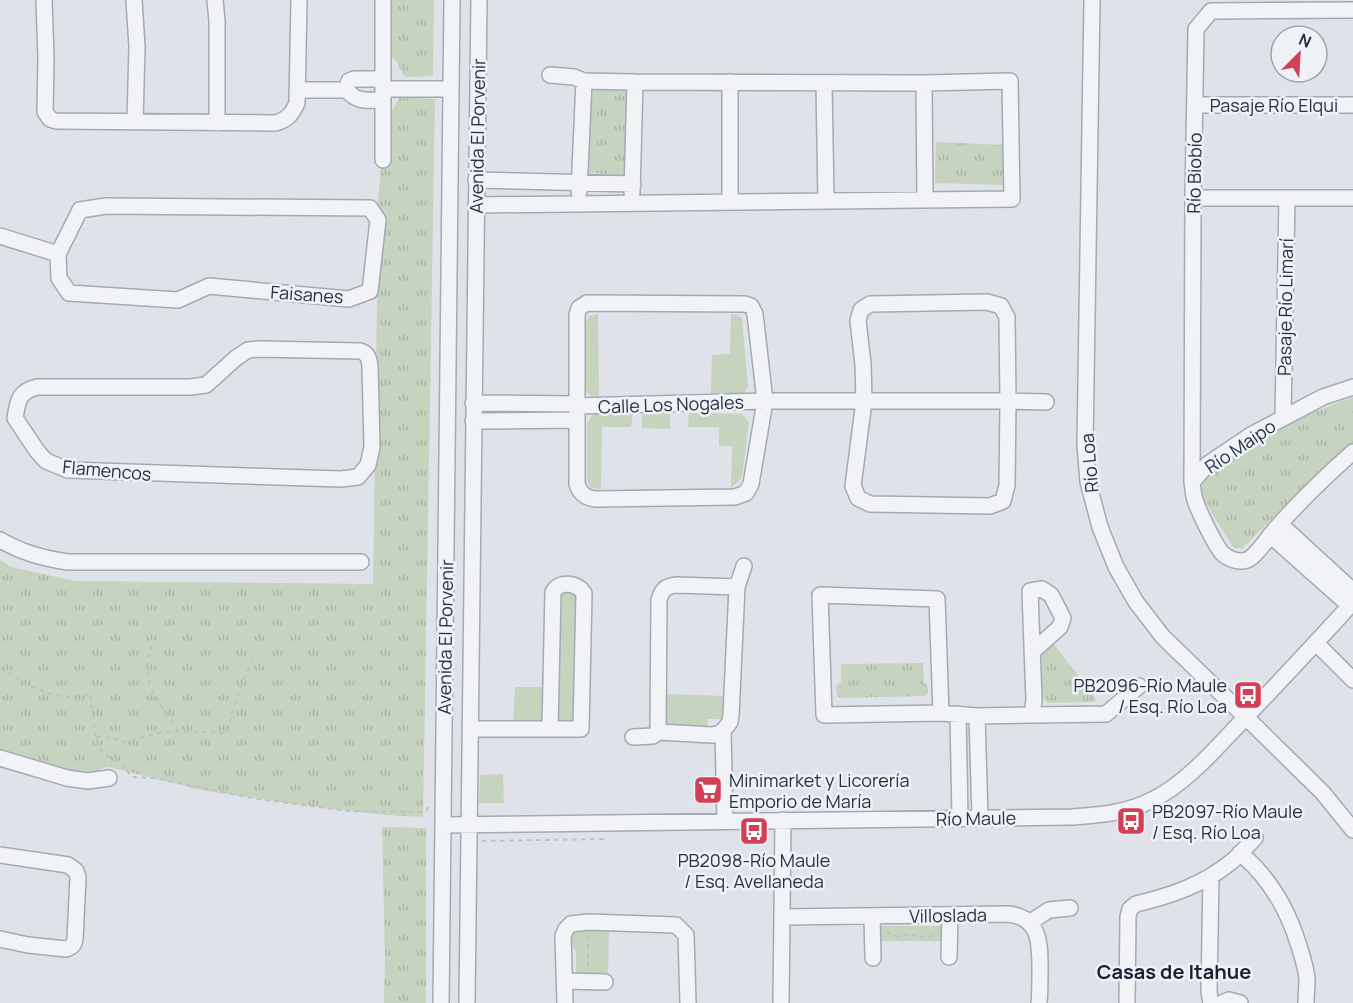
<svg xmlns="http://www.w3.org/2000/svg" width="1353" height="1003" font-family="Manrope,sans-serif">
	<defs>
		<pattern id="park-tufts" width="24" height="20" patternUnits="userSpaceOnUse" patternTransform="scale(1.5)"><rect width="24" height="20" fill="#c5d3bf"/><path d="M3 7l-1-3M5 7V3M7 7l1-3M15 17l-1-3M17 17v-4M19 17l1-3" fill="none" stroke="#a9b6a5"/></pattern>
	</defs>
	<rect width="100%" height="100%" fill="#dfe3e9"/>
	<!-- green -->
	<path fill="#c5d3bf" d="M598,314L599,397L591,396L586,391V322L589,316Z
		M731,314L736,315L742,318L748,387L744,393H711L712,355L730,354Z
		M642,412L670,413V429L642,428Z
		M689,413L742,414L749,422L742,477L731,489L732,446H719V427H688Z
		M593,414H633L631,427H602L601,489L591,488L587,481V423Z
		M565,590L577,591L579,714L570,726L513,724L515,687H556L559,595Z
		M664,694L725,696L723,719H708L707,727H669L662,720Z
		M503,774L504,803H479L480,775Z
		M577,926L609,927L608,976L576,975V952L570,943L569,935Z
		M880,926H943V941H880Z"/>
	<!-- park -->
	<path fill="url(#park-tufts)" d="M390,0H434L433,76L405,77L396,61L389,54Z
		M591,88L626,90L625,175L588,173Z
		M400,97L435,99L423,817L385,815L309,806L206,791L109,767C100,768 95,773 87,776L0,751V560L11,567L75,581L373,584L377,302L383,222L378,205L381,164L390,114Z
		M936,142L1004,145L1003,185L935,183Z
		M1353,397V445L1320,470L1242,549L1233,547L1200,494L1205,477L1286,423Z
		M1053,643L1097,700L1093,702L1048,703L1044,700L1042,693V651Z
		M923,663L924,682L928,687V693L925,696L842,698L837,696L836,686L841,682V664Z
		M382,827L426,828V1003H384L385,956Z"/>
	<g fill="none" stroke-linecap="round" stroke-linejoin="round">
		<!-- minor casing -->
		<g stroke="#a4aab3" stroke-width="18">
			<path id="minor" d="M44,0L46,57L45,112L50,119L56,121L276,123C288,119 292,114 297,103L299,0
				M134,0L137,47L135,122
				M215,0L217,21V123
				M1092,0L1085,444L1088,482L1100,527L1116,567L1136,602L1163,637L1258,729L1323,793L1353,830
				M1353,10L1211,11L1196,29L1193,198L1192,482C1193,488 1193,494 1195,500C1198,510 1215,545 1222,553C1228,559 1239,563 1247,560C1258,555 1269,535 1278,526C1301,500 1327,475 1353,452
				M730,82V202
				M824,83L826,201
				M924,83L925,200
				M383,89H450
				M297,90H346C359,103 365,100 383,100
				M346,90L349,81L354,79H383
				M1195,105H1353
				M383,160V0
				M476,180L633,184
				M579,192L584,81
				M632,193L635,82
				M1193,198H1353
				M476,205L1012,199L1010,81L924,83L635,82L584,81L574,77L550,75
				M106,206L370,208L378,220L370,291L349,299L209,286L178,300L69,293L59,278L58,254L80,210Z
				M0,236L58,254
				M987,302L1001,306L1007,317L1008,401L1007,485L1003,501L990,506L870,504L858,498L853,486L864,401L863,364L858,321L861,310L870,304Z
				M587,303L745,304L751,306L755,314L765,401L751,484L746,493L735,497L596,499C586,498 580,494 577,484V315L579,308Z
				M260,349L360,351C368,353 369,359 370,366L372,447L368,465L358,477L341,479L68,470L46,461L37,451L15,418C18,401 18,392 37,387H190L206,385L236,358L248,350Z
				M473,403L576,404
				M577,406L765,401H1008L1046,402
				M1283,417L1287,198
				M473,421L577,420
				M1192,482L1208,464L1251,435L1323,397L1353,387
				M1280,524L1353,591
				M1270,535L1350,606
				M0,540C23,553 42,558 68,562H361
				M820,595L937,599L941,713L824,715Z
				M1316,643L1353,680
				M941,713L977,716L1032,715L1034,700L1030,591L1042,589L1051,595L1063,618L1060,627L1032,652
				M958,714L960,818
				M1032,715L1106,714L1139,686
				M977,716L980,818
				M470,729H581L584,593C577,583 560,580 553,592L550,728
				M723,731L730,722L731,715L737,587L744,566
				M723,731L725,821
				M658,732L659,600C662,589 666,586 677,585L737,587
				M633,737L653,736L658,732L712,735L718,734L723,731
				M0,758L67,778L88,781L109,778
				M443,825L1072,817C1100,815 1127,813 1152,800C1186,784 1218,746 1244,719C1281,680 1317,642 1353,602
				M1240,853C1269,877 1287,908 1298,943C1302,955 1306,967 1307,979C1307,987 1306,995 1306,1003
				M0,855L68,865L76,871L78,877L75,939C74,945 72,947 66,949L28,945L0,939
				M1211,876L1209,992L1211,1003
				M872,916L873,958
				M782,917L1008,914C1040,917 1040,943 1040,969C1040,980 1040,992 1039,1003
				M1029,923L1049,910L1070,908
				M949,957L950,915
				M565,981L605,982
				M441,1003L452,0
				M467,1003L479,0
				M565,1003L563,936L566,929L571,924L588,922L676,925L686,935L688,1003
				M781,1003L783,820
				M1127,1003L1128,917L1130,909L1136,904C1170,896 1203,885 1231,862C1240,855 1247,846 1255,838
				M1222,1003L1229,1000L1240,1003"/>
		</g>
		<!-- path -->
		<path stroke="#bdc1c7" stroke-width="2" stroke-dasharray="4.5 4.5" stroke-linecap="butt" d="M151,645C150,652 147,661 147,669C147,689 167,713 177,730
			M0,668C22,681 45,697 71,697C77,696 84,695 90,694L96,737L100,750L110,758L123,764L131,777L154,778L257,799L349,811L426,812L429,805
			M96,737L113,738L125,742L159,733L178,731L227,733C233,707 240,686 252,662
			M482,841L604,839
			M887,931L891,935L900,937L909,934L918,937H930L936,930
			M588,967V937"/>
		<!-- minor -->
		<use href="#minor" stroke="#f2f3f7" stroke-width="15"/>
	</g>
	<!-- icons -->
	<defs>
		<g id="bus-square" transform="scale(1.5)"><rect x="-9" y="-9" width="18" height="18" rx="4" fill="#d33f57" stroke="#eef2f6"/><path d="M-5-6H5V4H4V6H2V4H-2V6H-4V4H-5ZM-3.5-4V0h7V-4ZM-3.5 1.2v1.5H-2V1.2ZM2 1.2v1.5H3.5V1.2Z" fill="#fff"/></g>
		<g id="supermarket-square" transform="scale(1.5)"><rect x="-9" y="-9" width="18" height="18" rx="4" fill="#d33f57" stroke="#eef2f6"/><path d="M-6-5.5h2.5l.6 2H6L4.5 2H-2.5L-4.4-4H-6ZM-1.5 3.2a1.3 1.3 0 1 0 .1 0ZM3 3.2a1.3 1.3 0 1 0 .1 0Z" fill="#fff"/></g>
	</defs>
	<g fill-rule="evenodd">
		<use href="#bus-square" x="1248" y="695"/>
		<use href="#supermarket-square" x="708" y="790"/>
		<use href="#bus-square" x="1131" y="821"/>
		<use href="#bus-square" x="754" y="831"/>
	</g>
	<g text-anchor="middle" dominant-baseline="central" stroke-width="5" stroke-linejoin="round" paint-order="stroke">
		<!-- street labels -->
		<g font-size="18" fill="#273140" stroke="#eef2f6">
			<text x="1274" y="105">Pasaje Río Elqui</text>
			<text transform="translate(477 136) rotate(-89)">Avenida El Porvenir</text>
			<text transform="translate(1194 173) rotate(-89)">Río Biobío</text>
			<text transform="translate(307 294) rotate(4)">Faisanes</text>
			<text transform="translate(1285 307) rotate(-89)">Pasaje Río Limarí</text>
			<text transform="translate(671 404) rotate(-2)">Calle Los Nogales</text>
			<text transform="translate(1240 446) rotate(-34)">Río Maipo</text>
			<text transform="translate(1089 463) rotate(-95)">Río Loa</text>
			<text transform="translate(107 470) rotate(5)">Flamencos</text>
			<text transform="translate(445 637) rotate(-89)">Avenida El Porvenir</text>
			<text transform="translate(976 818) rotate(-1)">Río Maule</text>
			<text transform="translate(948 915) rotate(-1)">Villoslada</text>
		</g>
		<!-- poi labels -->
		<g font-size="18" fill="#273140" stroke="#eef2f6" text-anchor="start">
			<text x="1227" y="685" text-anchor="end">PB2096-Río Maule<tspan x="1227" dy="21">/ Esq. Río Loa</tspan></text>
			<text x="729" y="780">Minimarket y Licorería<tspan x="729" dy="21">Emporio de María</tspan></text>
			<text x="1152" y="811">PB2097-Río Maule<tspan x="1152" dy="21">/ Esq. Río Loa</tspan></text>
			<text x="754" y="860" text-anchor="middle">PB2098-Río Maule<tspan x="754" dy="21">/ Esq. Avellaneda</tspan></text>
		</g>
		<!-- neighbourhood labels -->
		<g font-size="20" font-weight="bold" fill="#192231" stroke="#eef2f6">
			<text x="1174" y="971">Casas de Itahue</text>
		</g>
	</g>
	<!-- north arrow -->
	<g transform="translate(1299 54) rotate(24)"><circle r="28" fill="#eef2f6" stroke="#9ea5ad" stroke-width="1.5"/>
	<path d="M0-4.5L10 22L0 15L-10 22Z" fill="#d33f57"/>
	<text y="-9" font-size="16" font-weight="bold" text-anchor="middle" fill="#273140">N</text>
	</g>
</svg>
